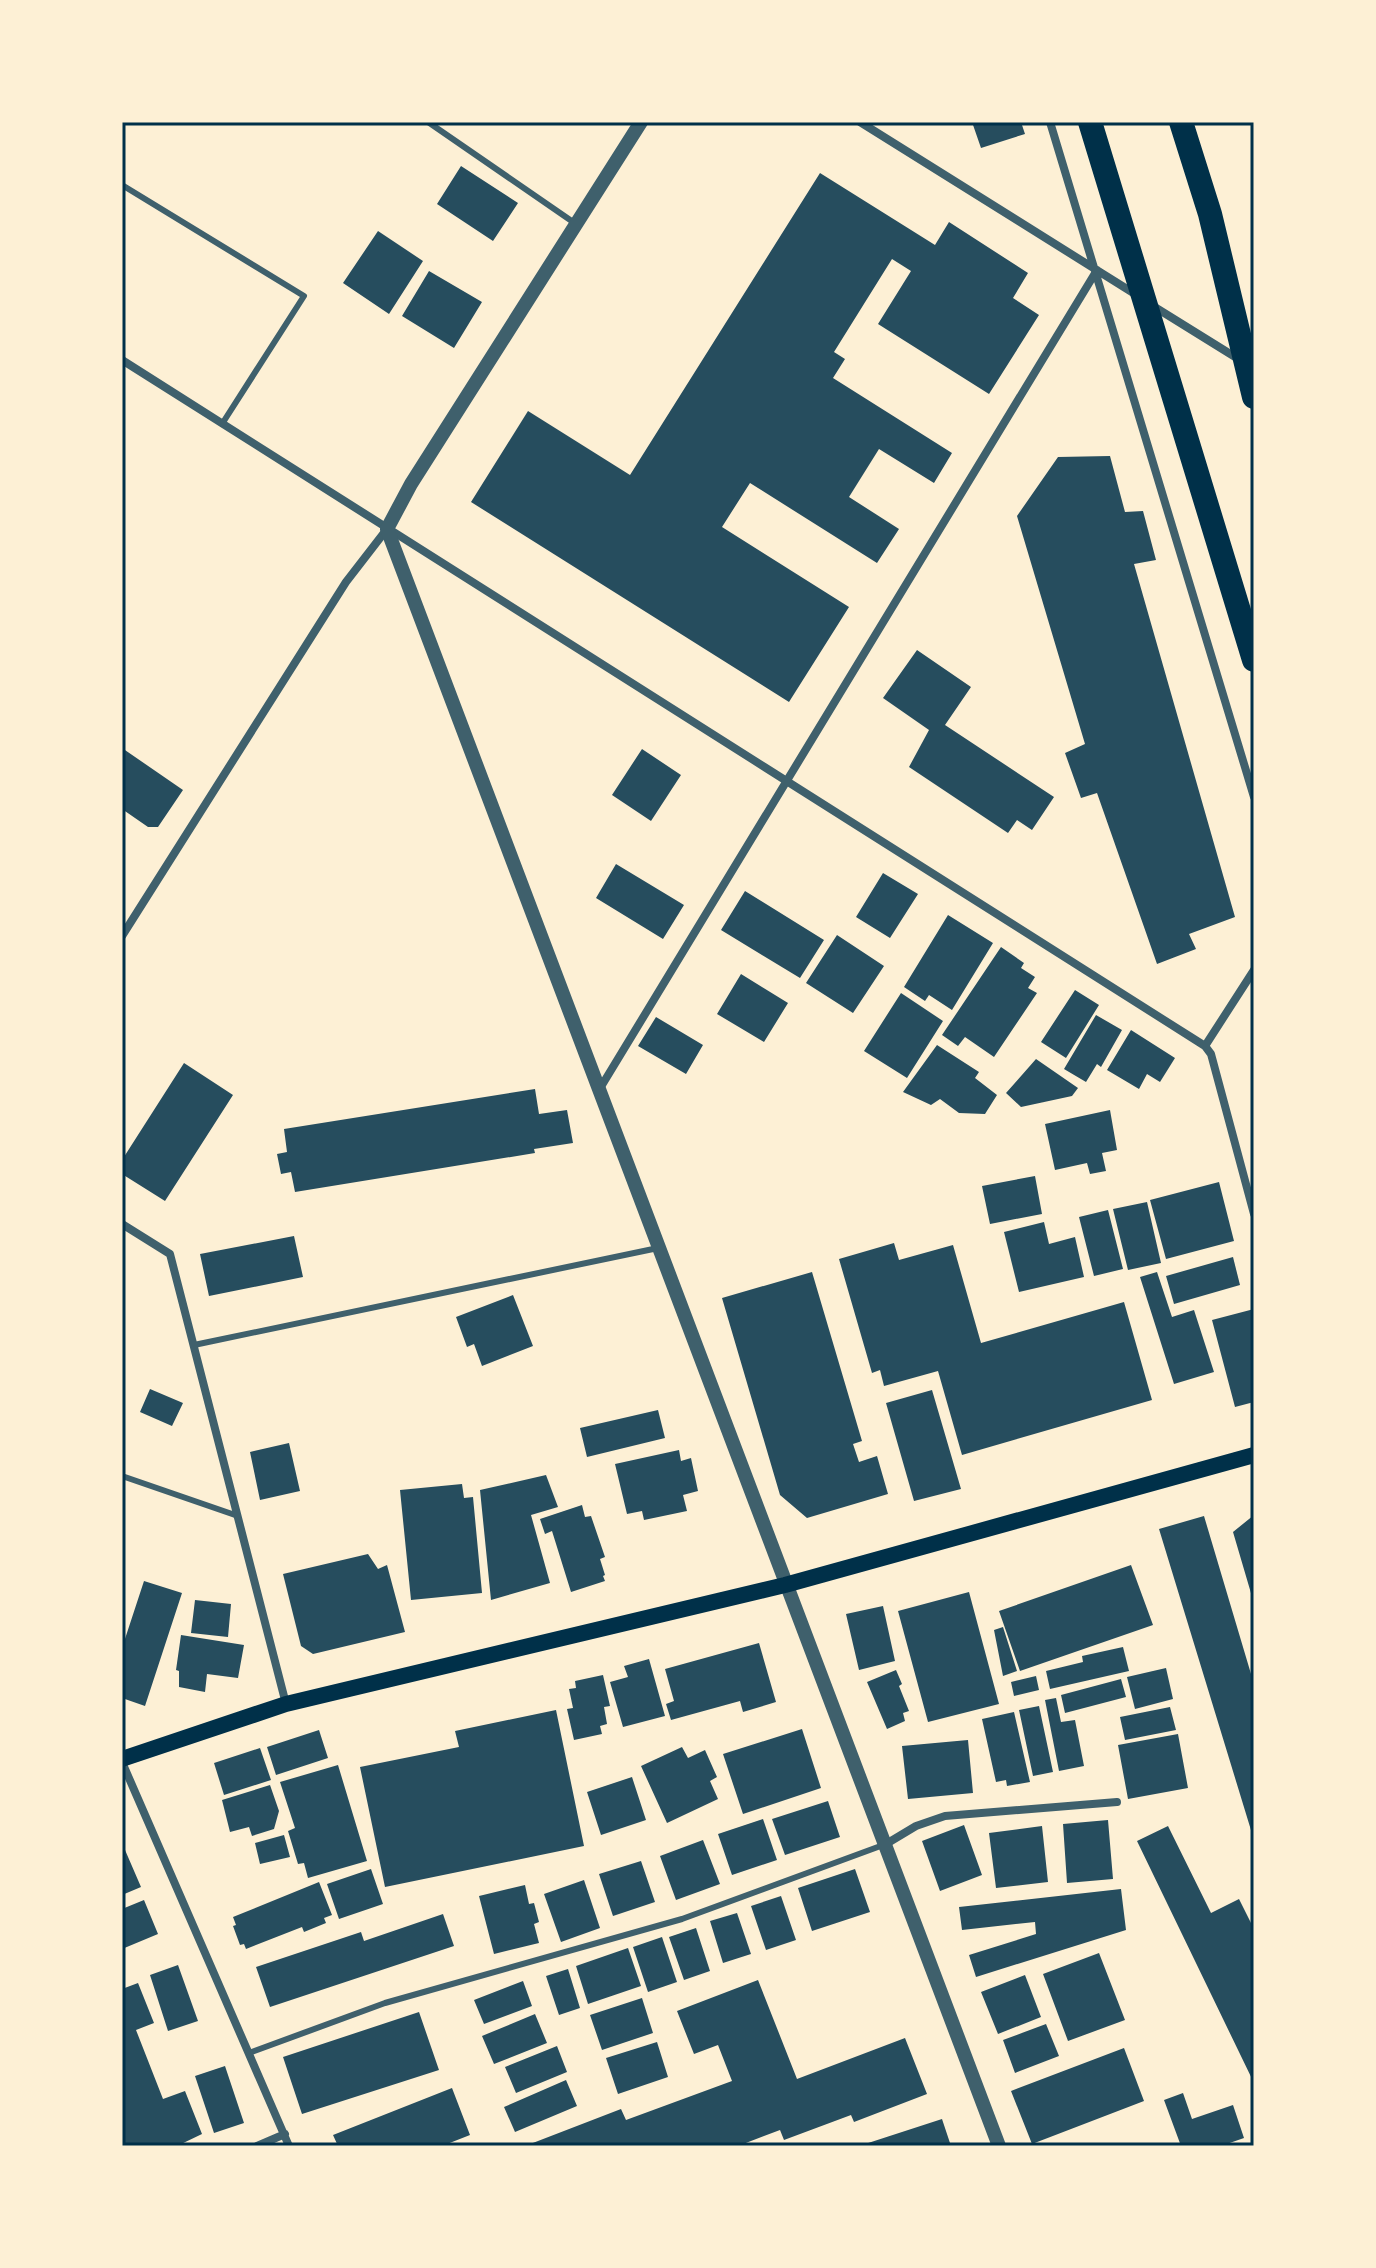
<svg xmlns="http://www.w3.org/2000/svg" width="1376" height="2268" font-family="'DejaVu Sans',sans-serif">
	<rect width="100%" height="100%" fill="#fdf0d5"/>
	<!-- building -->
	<path fill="#264d5e" d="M972,122H1021L1025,134L981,148Z
		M461,166L518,203L493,241L437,204Z
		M820,173L935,245L949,222L1028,273L1013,298L1039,315L989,394L878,324L911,271L892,259L834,352L845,359L833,378L952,453L934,483L879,449L849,497L899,529L877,563L750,483L722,527L849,607L789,702L471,502L528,411L630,475Z
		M378,231L423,261L389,314L343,283Z
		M429,271L482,302L454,348L402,316Z
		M1110,456L1125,512L1143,511L1156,560L1134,564L1235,917L1189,934L1196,949L1157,964L1097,793L1081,798L1065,753L1085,744L1017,516L1058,457Z
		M917,650L971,687L945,725L1054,797L1032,830L1017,820L1008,833L909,767L929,730L883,698Z
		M122,748L183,790L158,827H148L122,809Z
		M642,749L681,775L651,821L612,795Z
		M616,864L684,905L663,939L596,898Z
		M883,873L918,894L890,938L856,917Z
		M745,891L824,940L800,978L721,930Z
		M948,915L993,943L952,1010L929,995L925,1001L904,987Z
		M837,935L884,966L853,1013L806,983Z
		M1001,947L1024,963L1021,968L1035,977L1028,988L1037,993L994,1057L965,1037L958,1046L942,1035Z
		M741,974L788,1003L764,1042L717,1014Z
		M1075,990L1099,1005L1066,1058L1041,1042Z
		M901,993L943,1021L907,1078L864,1051Z
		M1096,1015L1122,1030L1101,1067L1097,1064L1086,1082L1064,1069Z
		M656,1017L703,1045L686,1074L638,1046Z
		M1131,1030L1175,1058L1160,1082L1147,1074L1139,1089L1107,1070Z
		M937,1045L979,1072L975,1078L997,1095L985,1114L959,1113L940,1099L931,1105L903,1092Z
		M1036,1059L1078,1088L1072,1096L1021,1107L1006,1093Z
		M184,1063L233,1095L165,1201L122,1174V1160Z
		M535,1089L539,1114L567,1110L573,1143L534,1149L535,1153L295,1192L291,1172L281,1174L277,1154L287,1152L284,1129Z
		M1110,1110L1117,1150L1102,1153L1106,1171L1090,1174L1087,1163L1055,1170L1045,1124Z
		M1035,1176L1042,1214L990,1224L982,1186Z
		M1219,1182L1234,1241L1166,1259L1150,1200Z
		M1147,1202L1161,1263L1128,1270L1113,1209Z
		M1108,1210L1123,1269L1094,1276L1079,1217Z
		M1044,1222L1049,1244L1075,1237L1084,1277L1019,1292L1004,1232Z
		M294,1236L303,1277L209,1296L200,1254Z
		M894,1243L899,1260L953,1245L981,1343L1124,1302L1152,1400L962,1455L938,1371L884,1386L880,1370L872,1373L839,1259Z
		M1233,1257L1240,1285L1174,1304L1166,1276Z
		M812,1272L862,1441L853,1444L859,1462L877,1456L888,1494L807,1518L780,1495L722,1298Z
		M1157,1272L1172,1317L1194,1310L1214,1372L1174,1384L1140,1277Z
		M513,1295L533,1346L482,1366L474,1344L467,1347L456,1317Z
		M1254,1309V1402L1235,1407L1212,1320Z
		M150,1389L183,1403L172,1426L140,1412Z
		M932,1390L961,1489L914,1501L886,1403Z
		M658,1410L665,1438L587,1457L580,1428Z
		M289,1443L300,1491L260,1500L250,1452Z
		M679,1450L681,1461L691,1458L698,1491L683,1495L687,1511L644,1520L642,1511L627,1514L615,1464Z
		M546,1475L558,1507L531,1515L550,1583L491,1600L480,1490Z
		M462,1484L464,1498L473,1497L482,1593L411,1600L400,1490Z
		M582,1505L585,1517L591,1516L605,1557L600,1559L605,1575L603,1576L605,1581L571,1592L552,1531L545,1534L540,1519Z
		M1254,1515V1600H1253L1233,1532Z
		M1204,1516L1254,1684V1840L1159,1529Z
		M368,1554L378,1569L387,1565L405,1632L313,1654L301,1646L283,1574Z
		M1131,1565L1153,1625L1020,1671L999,1611Z
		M144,1581L182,1593L145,1706L122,1698V1648Z
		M969,1592L999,1704L928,1722L898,1611Z
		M195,1600L231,1604L228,1637L191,1633Z
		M883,1606L895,1661L859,1670L846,1614Z
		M1003,1627L1017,1671L1003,1676L994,1630Z
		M181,1635L244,1645L238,1678L207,1674L205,1692L179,1687V1671L176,1670Z
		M759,1643L776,1702L743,1712L740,1701L671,1720L666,1704L674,1701L665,1669Z
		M1123,1647L1129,1671L1050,1689L1046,1671L1083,1662L1082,1656Z
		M649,1659L665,1716L623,1727L610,1682L628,1677L624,1666Z
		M1166,1668L1173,1699L1135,1709L1127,1677Z
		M896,1670L902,1684L899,1686L909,1711L903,1713L905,1721L887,1729L867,1682Z
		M603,1675L610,1706L604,1707L607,1724L600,1726L602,1734L574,1740L567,1709L573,1708L569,1689L576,1688L575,1681Z
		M1036,1676L1039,1690L1014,1696L1011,1682Z
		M1121,1679L1126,1697L1065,1713L1061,1695Z
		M1056,1698L1061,1722L1075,1720L1084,1766L1059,1771L1045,1700Z
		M1039,1706L1053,1772L1033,1776L1019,1710Z
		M1170,1707L1176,1730L1125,1740L1120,1717Z
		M556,1710L584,1846L385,1887L360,1767L459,1747L455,1731Z
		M1014,1712L1030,1782L1007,1786L1006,1780L996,1782L982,1719Z
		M802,1729L821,1788L743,1814L723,1754Z
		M319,1730L328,1758L276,1775L267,1747Z
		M1178,1734L1188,1788L1128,1799L1118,1745Z
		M968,1740L973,1793L908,1799L902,1746Z
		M682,1747L688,1758L705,1750L717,1777L710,1781L718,1799L667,1823L641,1766Z
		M260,1748L271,1780L224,1795L214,1763Z
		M338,1765L367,1861L308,1878L304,1863L298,1864L288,1831L295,1828L280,1782Z
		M632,1777L646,1820L601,1835L587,1792Z
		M270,1785L279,1811L274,1829L252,1836L249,1827L230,1832L222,1800Z
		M828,1801L840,1837L785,1855L772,1819Z
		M763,1819L777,1860L732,1875L718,1834Z
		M1108,1820L1113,1879L1067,1883L1063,1824Z
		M964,1825L982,1875L940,1891L922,1841Z
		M1042,1826L1048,1882L996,1888L989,1833Z
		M1168,1826L1211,1913L1239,1899L1254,1929V2083L1137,1841Z
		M284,1835L290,1857L260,1864L255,1843Z
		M703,1840L720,1884L676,1900L660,1856Z
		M122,1843L141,1887L122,1895Z
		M641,1861L655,1902L613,1916L599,1874Z
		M371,1869L383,1904L339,1919L327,1884Z
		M855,1869L870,1912L812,1931L798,1888Z
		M584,1880L600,1928L561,1942L544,1894Z
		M319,1882L332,1915L324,1918L326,1923L304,1932L302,1927L246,1949L244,1944L240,1945L233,1926L236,1925L233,1917Z
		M525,1885L529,1904L534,1903L539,1922L534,1924L539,1943L494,1954L479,1896Z
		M1121,1889L1126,1930L976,1977L969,1955L1036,1934L1035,1922L962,1930L959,1907Z
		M781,1896L796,1940L766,1950L751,1906Z
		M144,1900L158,1934L122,1949V1909Z
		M737,1913L751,1954L723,1963L710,1921Z
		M443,1914L454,1946L270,2007L256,1967L361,1932L364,1941Z
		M696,1928L710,1971L684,1980L669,1937Z
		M662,1937L677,1982L648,1992L633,1947Z
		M628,1948L641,1986L588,2004L576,1966Z
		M1099,1953L1125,2020L1068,2041L1043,1974Z
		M178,1965L198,2021L168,2031L150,1975Z
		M568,1969L580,2008L559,2015L546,1976Z
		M1025,1975L1041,2017L998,2034L981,1992Z
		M758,1980L797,2079L905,2038L927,2094L854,2122L851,2115L784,2140L780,2130L738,2146H525L621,2109L626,2120L732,2081L718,2045L694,2054L677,2011Z
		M523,1981L532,2006L484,2024L474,2000Z
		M138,1983L154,2023L136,2030L163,2099L185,2091L202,2134L177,2146H122V1989Z
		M642,1998L653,2033L602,2050L590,2015Z
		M419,2012L439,2070L302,2114L283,2057Z
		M535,2014L547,2043L494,2064L482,2036Z
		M1046,2024L1059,2056L1015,2073L1003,2040Z
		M657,2042L668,2077L618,2094L606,2058Z
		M557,2046L567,2072L516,2093L505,2067Z
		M1124,2048L1144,2101L1032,2144L1011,2091Z
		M225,2066L244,2123L214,2133L195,2076Z
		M566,2080L577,2106L515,2132L504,2107Z
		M452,2088L470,2135L442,2146H338L333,2135Z
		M1183,2093L1192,2119L1233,2105L1244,2138L1221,2146H1181L1164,2100Z
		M942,2119L951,2146H862V2145Z"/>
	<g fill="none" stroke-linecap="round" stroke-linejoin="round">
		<!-- service -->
		<path stroke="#3f606c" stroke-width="6" d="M428,122L576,224
			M122,185L304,296L222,424
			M194,1345L658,1248
			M122,1476L238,1516
			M249,2053L385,2003L682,1919L886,1844"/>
		<!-- minor -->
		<path stroke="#3f606c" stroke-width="8" d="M860,122L1135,294
			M1050,122L1254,797
			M1153,306L1240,360
			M122,360L1205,1046L1211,1054L1254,1214
			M122,936L346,582L387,529
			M1205,1046L1254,970
			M599,1090L1097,270
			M122,1224L170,1254L286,1704
			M122,1762L289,2146
			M886,1844L916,1826L945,1816L1117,1802
			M257,2146L285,2134"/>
		<!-- tertiary -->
		<path stroke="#3f606c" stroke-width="14" d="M641,122L411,484L387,529L999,2146"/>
		<!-- secondary -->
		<path stroke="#003049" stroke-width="16" d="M122,1759L286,1704L785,1585L1254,1455"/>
		<!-- motorway -->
		<path stroke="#003049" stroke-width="24" d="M1090,122L1254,660
			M1181,122L1210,214L1254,397"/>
	</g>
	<!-- border -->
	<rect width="1376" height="2268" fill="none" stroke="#fdf0d5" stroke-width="248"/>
	<rect x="124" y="124" width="1128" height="2020" fill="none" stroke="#003049" stroke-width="3"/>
</svg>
